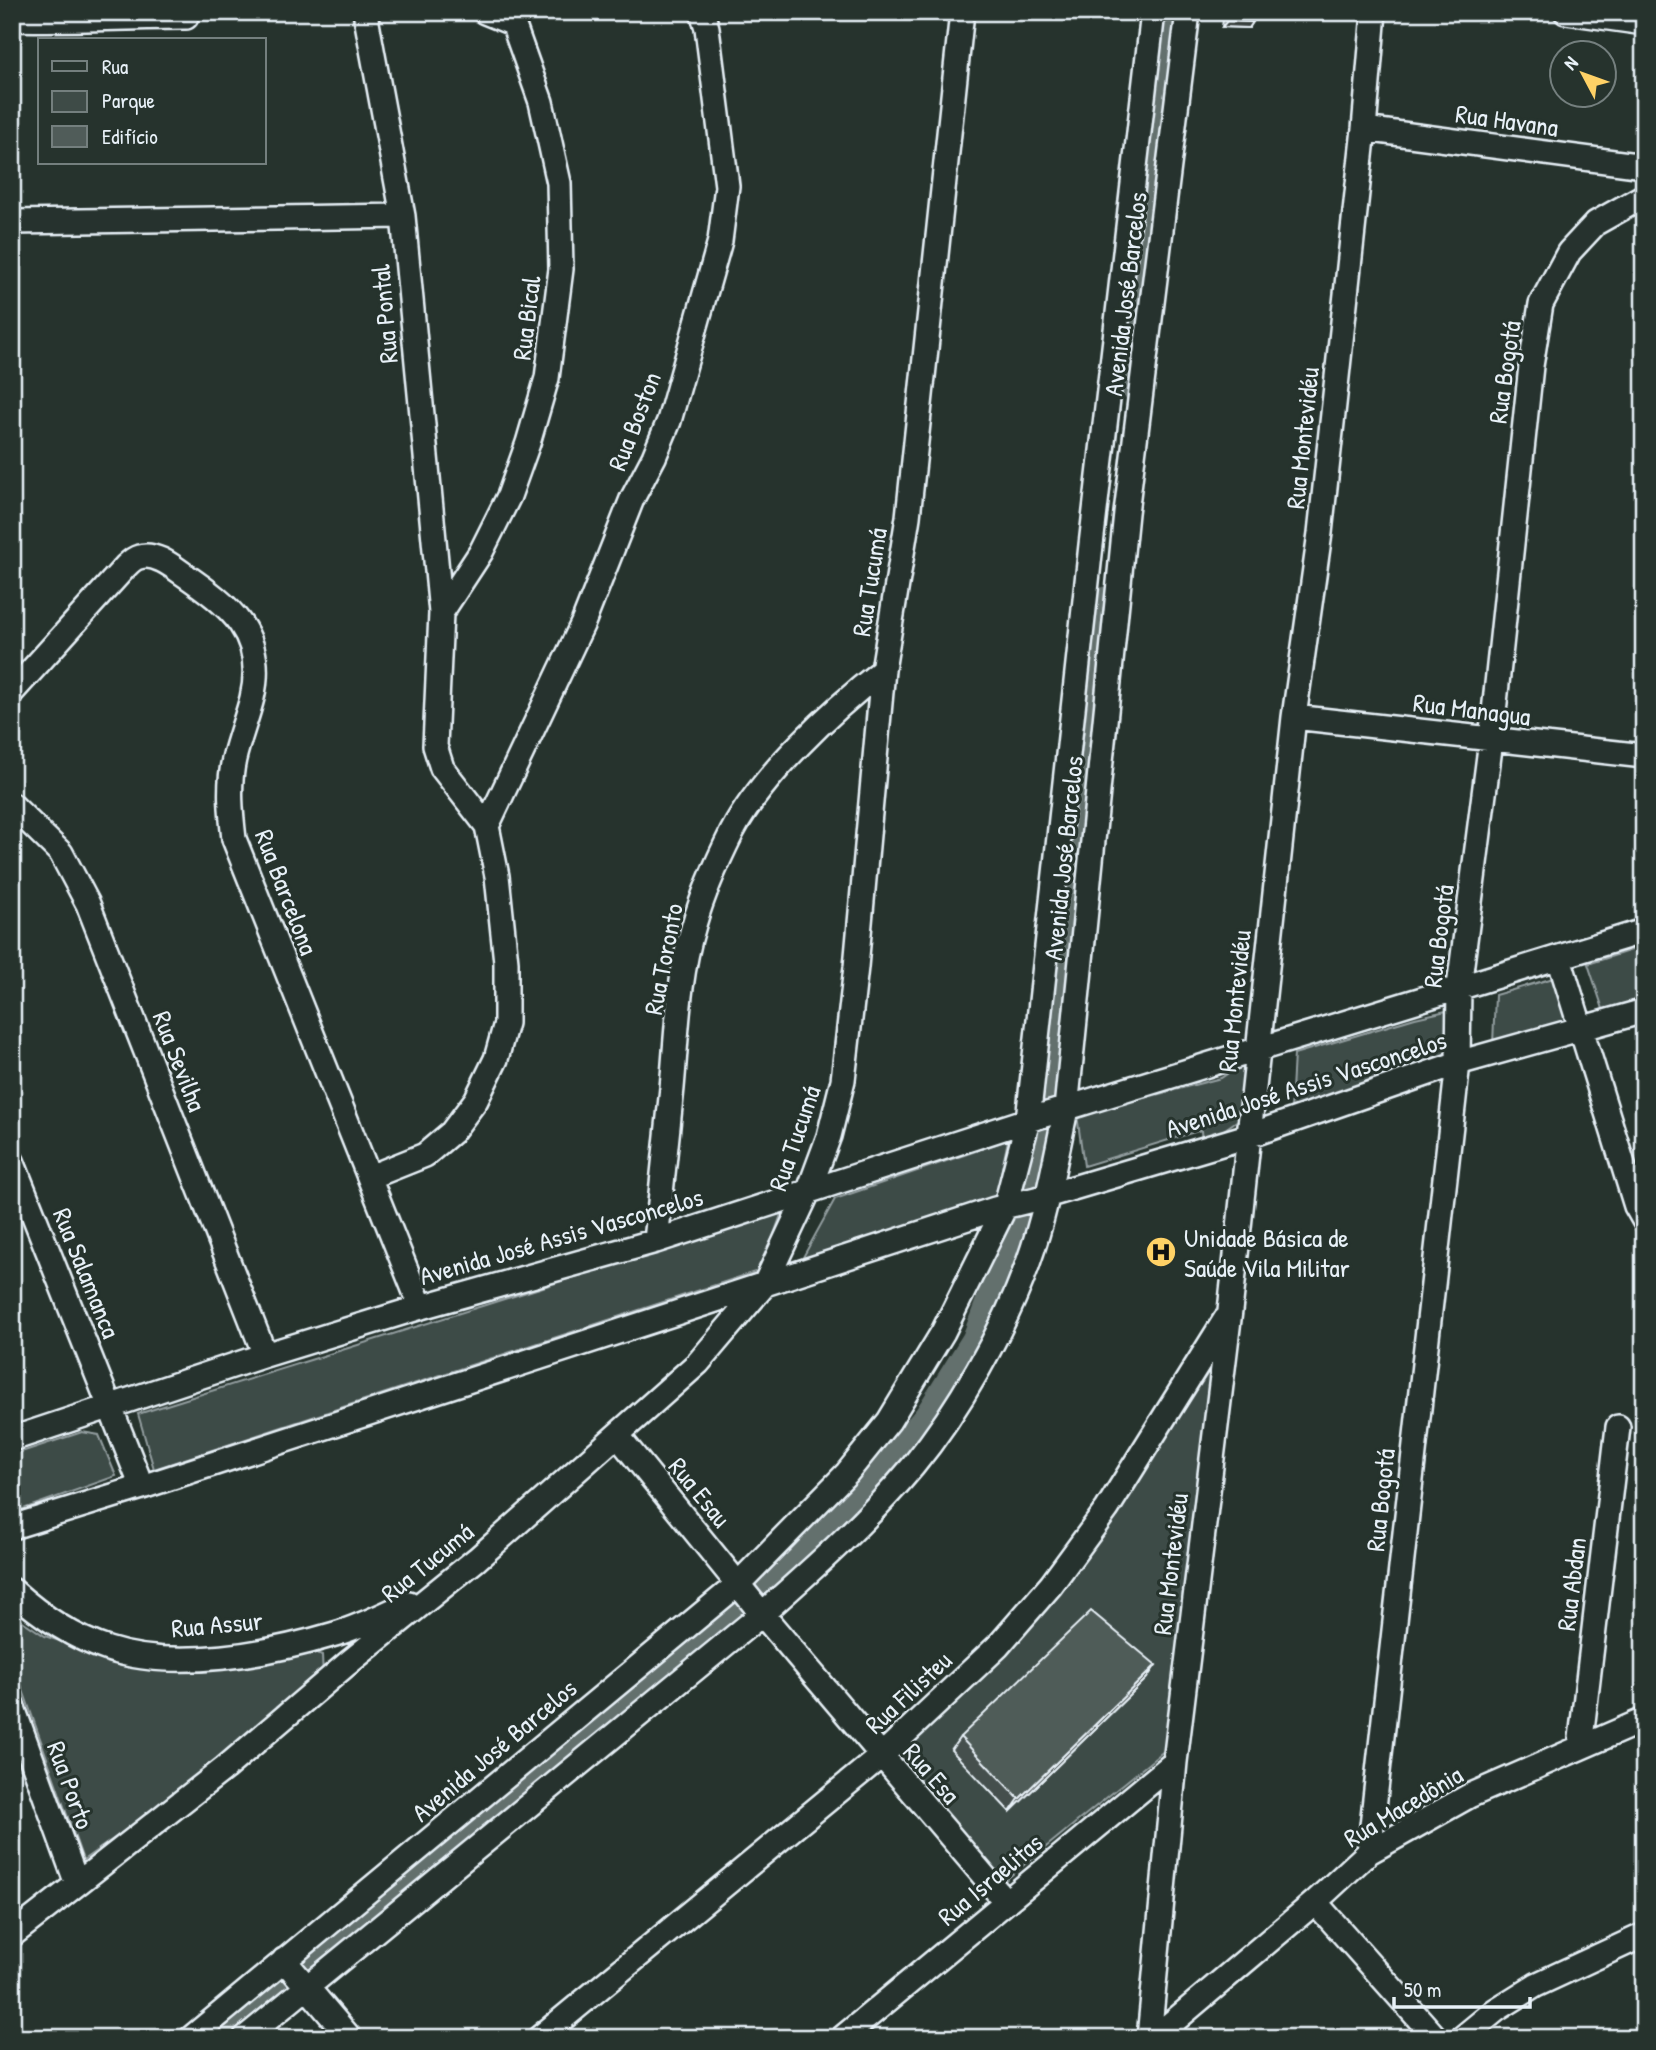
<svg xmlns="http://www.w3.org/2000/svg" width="1656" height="2050" font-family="'Patrick Hand',sans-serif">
	<rect width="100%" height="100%" fill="#26332d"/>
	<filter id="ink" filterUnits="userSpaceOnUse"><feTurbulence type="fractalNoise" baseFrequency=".0143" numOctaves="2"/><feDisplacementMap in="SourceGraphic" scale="14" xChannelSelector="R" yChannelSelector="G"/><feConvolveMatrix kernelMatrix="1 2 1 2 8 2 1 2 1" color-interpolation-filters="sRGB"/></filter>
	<g filter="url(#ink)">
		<!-- green -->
		<path fill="#3e4b47" stroke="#939ea0" stroke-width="2" d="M1644,946V999L1604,1012L1588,964Z
			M1557,977L1573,1020L1493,1045L1495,995Z
			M1446,1011L1447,1060L1291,1109L1294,1054L1415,1018Z
			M1246,1061L1238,1120L1202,1145L1201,1130L1084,1166L1077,1115L1221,1078Z
			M1008,1140L995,1203L802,1259L835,1199Z
			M782,1212L761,1270L154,1469L138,1414Z
			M1213,1365L1165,1750L1003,1882L895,1755L1113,1520Z
			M82,1432L99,1435L116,1476L12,1513V1455Z
			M12,1614L45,1636L136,1667L203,1671L304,1649L322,1655L323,1676L220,1764L83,1860L12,1659Z"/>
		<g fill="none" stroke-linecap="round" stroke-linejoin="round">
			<!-- river -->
			<path stroke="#636f6d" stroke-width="33" d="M1131,382L1173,12
				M230,2038L678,1664L797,1560L869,1490L930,1418L978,1341L1035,1187L1047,1136L1106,603"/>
			<!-- minor casing -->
			<g stroke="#e8f1f8" stroke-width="28">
				<path id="minor" d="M365,12L403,216L441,613L435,746L442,768L487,826L497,876L506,962V1023L496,1059L476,1100L452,1132L425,1155L370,1177
					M485,12L512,23
					M1566,12L1644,23
					M12,19C70,21 128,17 186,17
					M1364,129L1644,166
					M13,222L403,216
					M441,613L481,552L509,496L528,443L547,378L561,269L559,183L541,102L509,12
					M12,692L126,566C129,563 135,558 139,557C154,552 171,565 182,573C230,606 267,634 252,698C247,718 239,738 234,759C228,786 231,813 234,839L421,1307
					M1294,717L1644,756
					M12,805L61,853L88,904L265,1355
					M487,826L583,623L632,499L654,457L669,421L720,241L727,186L707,28L702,12
					M1559,958L1636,1206L1644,1220
					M12,1161L142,1487
					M656,1241C661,1190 667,1139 672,1088C677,1034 678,977 694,925C703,893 717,862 732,832C762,775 832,710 883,670
					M618,1436L762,1614L1006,1902
					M12,1439L265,1355L421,1307L656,1241L1028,1120L1644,931
					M12,1527L142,1487L995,1209L1036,1199L1248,1136L1458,1063L1644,1011
					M12,1590C41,1616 71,1637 108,1649C175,1671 268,1654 335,1634C360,1627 385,1614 409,1603
					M12,1705L77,1884
					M1580,1747L1618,1427
					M1369,1852L1458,1063L1459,987L1491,740L1531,366L1541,304L1569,252L1596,223L1644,196
					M1315,1902L1436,2038
					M12,1935L225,1768L347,1664L477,1559L698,1363L765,1284L809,1190L829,1136L843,1080L856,967L883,670L908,517L962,12
					M284,1960L350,2038
					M191,2038L738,1584L847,1473L889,1421L943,1332L1006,1205L1028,1120L1091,545L1153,12
					M245,2038L762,1614C815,1567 868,1520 913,1466C958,1411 1004,1330 1028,1263C1046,1213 1055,1161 1066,1109L1126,513L1188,12
					M539,2038L881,1756L998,1646L1051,1585L1107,1509L1225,1320
					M842,2038L1175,1762
					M1149,2038L1175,1762L1230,1311L1294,717L1320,533L1364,129L1374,12
					M1154,2038L1315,1902L1369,1852L1469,1796L1644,1720
					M1462,2038L1496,2010L1536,1985L1644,1935"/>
			</g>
			<!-- minor -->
			<use href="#minor" stroke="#26332d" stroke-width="23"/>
		</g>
		<!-- wall -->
		<path fill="#454f4d" stroke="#e8f1f8" stroke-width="2" d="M1224,12H1254L1253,22L1249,28L1222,27Z
			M1147,1678L1010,1812L951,1750L960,1737Z"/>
		<!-- shaded-wall -->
		<path fill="#38403e" stroke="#e8f1f8" stroke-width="2" d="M1227,21L1253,22L1249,28L1222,27Z
			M1156,1665L1147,1678L1010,1812L1019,1799Z"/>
		<!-- building -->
		<path fill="#505c59" stroke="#e8f1f8" stroke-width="2" d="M1228,12H1254L1253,22L1227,21Z
			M1091,1611L1156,1665L1019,1799L960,1737Z"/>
	</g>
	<!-- icons -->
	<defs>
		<g id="hospital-disc" transform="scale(1.575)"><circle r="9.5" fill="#ffd166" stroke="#26332d"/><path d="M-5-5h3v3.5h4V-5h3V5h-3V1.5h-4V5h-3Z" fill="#111"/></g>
	</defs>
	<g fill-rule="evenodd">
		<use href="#hospital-disc" x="1161" y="1252"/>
	</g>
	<g text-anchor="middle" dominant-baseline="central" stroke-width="6" stroke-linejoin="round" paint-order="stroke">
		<!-- street labels -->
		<g font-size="26" fill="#e8f1f8" stroke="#26332d">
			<text transform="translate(1507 120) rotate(8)">Rua Havana</text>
			<text transform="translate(1125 294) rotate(-83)">Avenida José Barcelos</text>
			<text transform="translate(384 314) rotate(-95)">Rua Pontal</text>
			<text transform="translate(526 318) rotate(-83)">Rua Bical</text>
			<text transform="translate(1504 372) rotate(-82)">Rua Bogotá</text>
			<text transform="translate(634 421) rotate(-69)">Rua Boston</text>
			<text transform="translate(1302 438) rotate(-84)">Rua Montevidéu</text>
			<text transform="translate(869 582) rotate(-81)">Rua Tucumá</text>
			<text transform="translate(1472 709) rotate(7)">Rua Managua</text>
			<text transform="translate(1063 858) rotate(-84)">Avenida José Barcelos</text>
			<text transform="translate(287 892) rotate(69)">Rua Barcelona</text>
			<text transform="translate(1438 936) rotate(-83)">Rua Bogotá</text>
			<text transform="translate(663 959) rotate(-79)">Rua Toronto</text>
			<text transform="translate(1234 1001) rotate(-84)">Rua Montevidéu</text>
			<text transform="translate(180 1061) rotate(69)">Rua Sevilha</text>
			<text transform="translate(1306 1084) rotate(-18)">Avenida José Assis Vasconcelos</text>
			<text transform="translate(794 1138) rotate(-71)">Rua Tucumá</text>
			<text transform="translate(561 1236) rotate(-16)">Avenida José Assis Vasconcelos</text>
			<text transform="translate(87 1273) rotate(68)">Rua Salamanca</text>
			<text transform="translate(700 1492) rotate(51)">Rua Esau</text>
			<text transform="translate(1380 1500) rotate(-84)">Rua Bogotá</text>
			<text transform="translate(427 1562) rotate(-39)">Rua Tucumá</text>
			<text transform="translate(1170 1564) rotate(-83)">Rua Montevidéu</text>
			<text transform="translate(1571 1584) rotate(-83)">Rua Abdan</text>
			<text transform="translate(217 1624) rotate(-5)">Rua Assur</text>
			<text transform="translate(908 1692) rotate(-43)">Rua Filisteu</text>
			<text transform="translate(494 1750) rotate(-40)">Avenida José Barcelos</text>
			<text transform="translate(932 1773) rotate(49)">Rua Esa</text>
			<text transform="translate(71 1785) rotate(70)">Rua Porto</text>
			<text transform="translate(1403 1806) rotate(-31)">Rua Macedônia</text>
			<text transform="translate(990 1879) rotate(-40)">Rua Israelitas</text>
		</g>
		<!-- poi labels -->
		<g font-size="26" fill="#e8f1f8" stroke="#26332d" text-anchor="start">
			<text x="1184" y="1237">Unidade Básica de<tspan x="1184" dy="30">Saúde Vila Militar</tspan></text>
		</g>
	</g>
	<!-- margin -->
	<rect width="1656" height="2050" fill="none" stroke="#26332d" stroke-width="42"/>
	<rect x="21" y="21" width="1614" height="2008" fill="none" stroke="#e8f1f8" stroke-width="2.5" filter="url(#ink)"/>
	<!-- legend -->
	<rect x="38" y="38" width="228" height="126" fill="#26332d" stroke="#747f7e" stroke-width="2"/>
	<rect x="52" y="61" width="35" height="10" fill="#26332d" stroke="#747f7e" stroke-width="2"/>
	<text x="102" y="74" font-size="21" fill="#e8f1f8">Rua</text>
	<rect x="52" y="91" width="35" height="21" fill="#3e4b47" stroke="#747f7e" stroke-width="2"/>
	<text x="102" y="108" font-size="21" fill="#e8f1f8">Parque</text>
	<rect x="52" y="126" width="35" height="21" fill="#505c59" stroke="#747f7e" stroke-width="2"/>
	<text x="102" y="144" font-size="21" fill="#e8f1f8">Edifício</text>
	<!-- north arrow -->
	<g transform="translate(1583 74) rotate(311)"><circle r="33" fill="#26332d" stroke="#747f7e" stroke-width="2"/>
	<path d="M0-5L12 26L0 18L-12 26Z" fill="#ffd166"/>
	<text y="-10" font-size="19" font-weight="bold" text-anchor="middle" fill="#e8f1f8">N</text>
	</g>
	<!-- scale -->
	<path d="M1394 1997v10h136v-10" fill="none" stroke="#e8f1f8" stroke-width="3.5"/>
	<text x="1404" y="1997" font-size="21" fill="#e8f1f8" stroke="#26332d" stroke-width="5" paint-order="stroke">50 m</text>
</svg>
